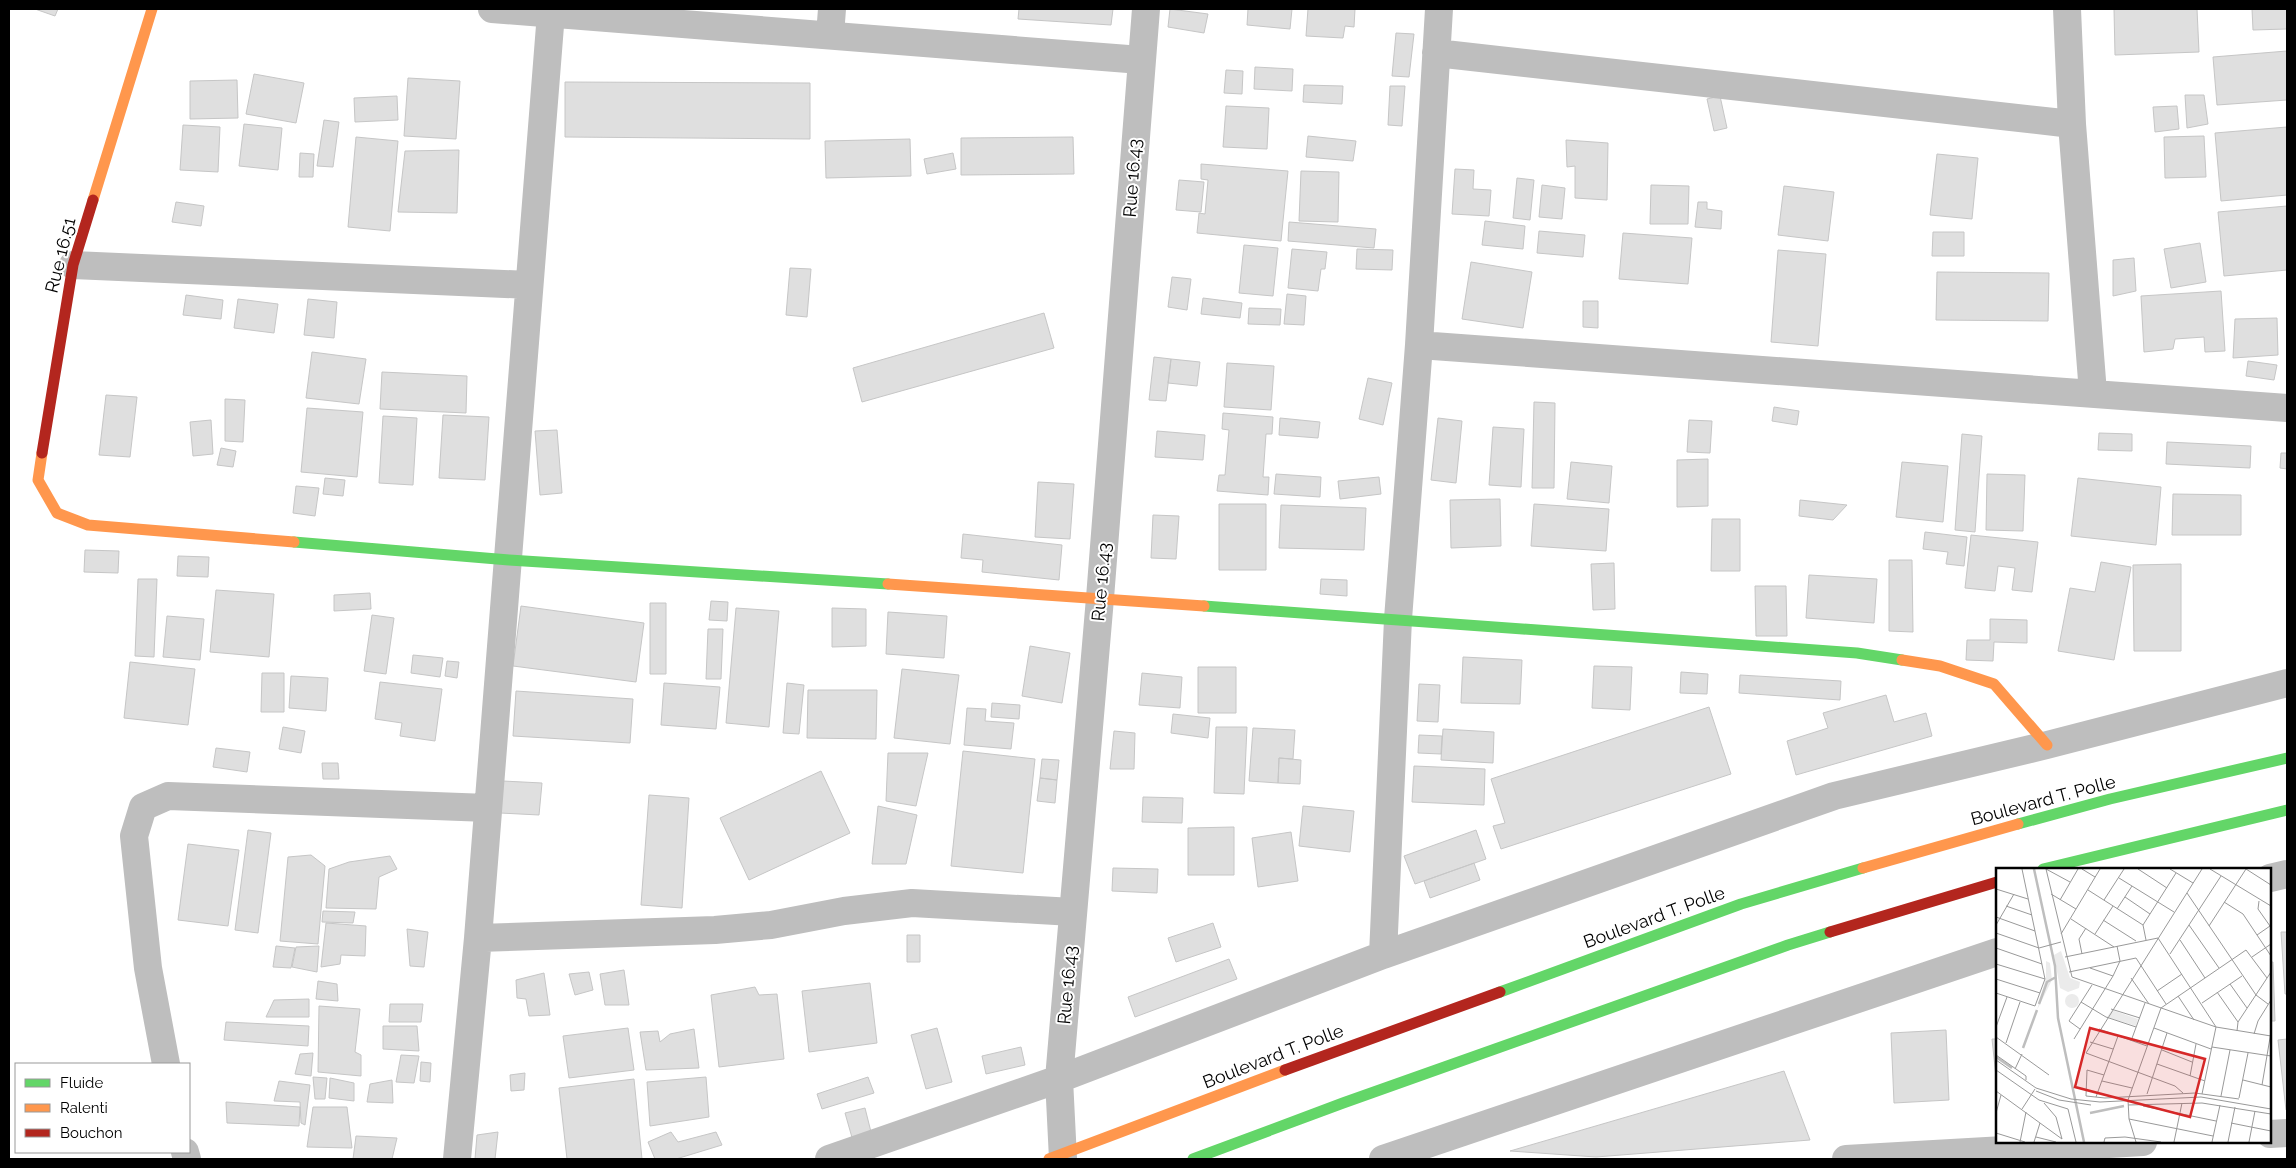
<svg xmlns="http://www.w3.org/2000/svg" width="2296" height="1168" font-family="Raleway,sans-serif">
	<rect width="100%" height="100%" fill="#fff"/>
	<!-- building -->
	<path fill="#dfdfdf" stroke="#c6c6c6" d="M35,9H58L55,16Z
		M1019,9H1113L1111,25L1018,19Z
		M1170,9L1208,14L1204,33L1168,27Z
		M1248,9H1292L1290,29L1247,25Z
		M1308,9H1355L1354,27L1345,26L1343,38L1306,36Z
		M2114,9H2197L2199,52L2115,55Z
		M2252,9H2287V29L2253,30Z
		M1396,33L1414,34L1409,77L1392,76Z
		M2287,51V100L2217,105L2213,57Z
		M1255,67L1293,69L1292,91L1254,89Z
		M1226,70L1243,71L1242,94L1224,93Z
		M254,74L304,83L296,123L246,114Z
		M408,78L460,81L456,139L404,136Z
		M237,80L238,118L190,119V81Z
		M565,82L810,83V139L565,137Z
		M1304,85L1343,86L1342,104L1303,102Z
		M1390,86H1405L1402,126L1388,125Z
		M2185,95H2204L2208,124L2187,128Z
		M397,96L398,120L355,122L354,98Z
		M1720,96L1727,128L1714,131L1707,99Z
		M1226,106L1269,108L1267,149L1223,147Z
		M2177,106L2179,129L2155,132L2153,107Z
		M324,120L339,122L333,167L317,166Z
		M244,124L282,128L278,170L239,166Z
		M183,125L220,127L218,172L180,170Z
		M2287,127V195L2221,201L2215,133Z
		M1308,136L1356,141L1353,161L1306,157Z
		M2204,136L2206,177L2165,178L2164,137Z
		M356,137L398,141L390,231L348,227Z
		M1073,137L1074,174L961,175V138Z
		M910,139L911,176L826,178L825,141Z
		M1566,140L1608,143L1607,200L1575,198V166L1567,167Z
		M459,150L457,213L398,212L405,151Z
		M300,153L314,154L313,177H299Z
		M953,153L956,169L927,174L924,159Z
		M1937,154L1978,158L1972,219L1930,215Z
		M1201,164L1288,171L1281,241L1197,233L1199,213L1205,214L1208,180L1201,179Z
		M1455,169L1474,170L1473,189L1491,190L1489,216L1452,214Z
		M1301,171L1339,172L1338,222L1299,221Z
		M1517,178L1534,180L1530,220L1513,218Z
		M1179,180L1204,182L1201,212L1176,210Z
		M1542,185L1565,188L1562,219L1539,217Z
		M1651,185L1689,186L1688,224H1650Z
		M1784,186L1834,192L1828,241L1778,235Z
		M176,202L204,206L201,226L172,222Z
		M1698,202H1707V209L1722,211L1721,229L1695,227Z
		M2287,206V270L2224,276L2218,212Z
		M1485,221L1525,226L1523,249L1482,245Z
		M1289,222L1376,229L1374,248L1288,241Z
		M1539,231L1585,235L1583,257L1537,253Z
		M1933,232H1964V256H1932Z
		M1623,233L1692,238L1688,284L1619,279Z
		M2200,243L2206,282L2171,288L2164,249Z
		M1244,245L1278,248L1273,296L1239,293Z
		M1292,249L1327,252L1325,269H1321L1318,291L1288,288Z
		M1357,249L1393,250L1392,270L1356,269Z
		M1778,250L1826,254L1818,346L1771,342Z
		M2134,258L2136,291L2113,296V260Z
		M1471,262L1532,272L1523,328L1462,319Z
		M790,268L811,269L807,317L786,315Z
		M1937,272L2049,273L2048,321L1936,320Z
		M1172,277L1191,279L1187,310L1168,307Z
		M2221,291L2225,351L2205,352L2204,337L2175,339L2173,349L2144,352L2141,296Z
		M1287,294L1306,296L1304,325L1284,324Z
		M186,295L223,300L221,319L183,315Z
		M1203,298L1242,303L1240,318L1201,314Z
		M238,299L278,304L274,333L234,328Z
		M308,299L337,302L334,338L304,335Z
		M1583,301H1598V328L1583,327Z
		M1249,308L1281,309L1280,325L1248,324Z
		M1044,313L1054,348L862,402L853,368Z
		M2277,318L2278,355L2233,358L2235,319Z
		M312,352L366,359L359,404L306,398Z
		M1154,357L1171,359L1166,401L1149,400Z
		M1171,359L1200,362L1197,386L1168,383Z
		M2248,361L2277,365L2274,380L2246,376Z
		M1227,363L1274,366L1271,410L1224,407Z
		M382,372L467,376L466,413L380,409Z
		M1368,378L1392,383L1383,425L1359,419Z
		M106,395L137,397L130,457L99,455Z
		M225,399L245,400L243,442L225,441Z
		M1534,402L1555,403L1554,488H1532Z
		M1774,407L1799,411L1797,425L1772,421Z
		M307,408L363,412L357,477L301,472Z
		M1223,413L1273,417L1272,434H1266L1263,477H1269L1268,495L1217,491L1219,475H1225L1229,430L1222,429Z
		M443,415L489,417L485,480L439,478Z
		M383,416L417,418L413,485L379,483Z
		M1280,418L1320,422L1318,438L1279,435Z
		M1438,418L1462,421L1456,483L1431,480Z
		M211,420L213,454L193,456L190,422Z
		M1689,420L1712,421L1710,453L1687,452Z
		M1493,427L1524,429L1521,487L1489,485Z
		M557,430L562,493L540,495L535,431Z
		M1157,431L1205,435L1203,460L1155,457Z
		M2099,433L2132,434V451L2098,450Z
		M1962,434L1982,436L1975,532L1955,530Z
		M2167,442L2251,446L2250,468L2166,464Z
		M221,448L236,451L233,467L217,465Z
		M2281,453H2287V469L2280,468Z
		M1708,459V506L1677,507V460Z
		M1571,462L1612,466L1609,503L1567,499Z
		M1902,462L1948,466L1943,522L1896,517Z
		M1276,474L1321,477L1320,497L1274,494Z
		M1987,474L2025,475L2023,531L1986,530Z
		M1379,477L1381,494L1340,499L1338,481Z
		M325,478L345,480L343,496L323,494Z
		M2078,478L2161,487L2156,545L2071,536Z
		M1038,482L1074,484L1070,539L1035,537Z
		M296,486L319,488L315,516L293,513Z
		M2173,494L2241,495V535H2172Z
		M1500,499L1501,546L1451,548L1450,500Z
		M1800,500L1847,505L1833,520L1799,516Z
		M1219,504H1266V570H1219Z
		M1534,504L1609,509L1606,551L1531,546Z
		M1281,505L1366,508L1364,550L1279,548Z
		M1153,515L1179,516L1176,559L1151,558Z
		M1712,519H1740V571H1711Z
		M1925,532L1967,537L1964,566L1946,564L1948,552L1923,549Z
		M963,534L1062,545L1059,580L982,572L983,560L961,558Z
		M1971,535L2038,542L2032,592L2012,590L2015,568L1998,566L1995,591L1965,588Z
		M85,550L119,551L118,573L84,572Z
		M178,556L209,557L208,577L177,576Z
		M1889,560H1912L1913,632L1889,631Z
		M2101,562L2131,567L2114,660L2058,651L2070,588L2095,592Z
		M1614,563L1615,609L1593,610L1591,564Z
		M2181,564V651H2134L2133,565Z
		M1809,575L1877,579L1874,623L1806,618Z
		M138,579H157L154,657L135,656Z
		M1321,579L1347,580V596L1320,594Z
		M1755,586H1786L1787,636H1756Z
		M216,590L274,594L269,657L210,652Z
		M370,593L371,609L334,611V595Z
		M711,601L728,602L727,621L709,620Z
		M650,603H666V674H650Z
		M521,606L644,623L636,682L513,666Z
		M736,608L779,611L769,727L726,723Z
		M832,608L866,609V646L832,647Z
		M888,612L947,616L944,658L886,654Z
		M372,615L394,618L386,674L364,671Z
		M167,616L204,619L200,660L163,657Z
		M1990,619L2027,620V643L1994,642L1993,661L1966,660L1967,640H1990Z
		M708,629H723L721,679H706Z
		M1030,646L1070,653L1062,703L1022,696Z
		M413,655L443,658L440,677L411,673Z
		M1463,657L1522,660L1520,704L1461,703Z
		M447,661L459,662L457,678L445,676Z
		M130,662L195,669L188,725L124,718Z
		M1594,666L1632,667L1630,710L1592,708Z
		M1198,667H1236V713H1198Z
		M902,669L959,675L950,744L894,738Z
		M1681,672L1708,674L1707,694L1680,693Z
		M262,673H284V712H261Z
		M1142,673L1182,677L1180,708L1139,705Z
		M1740,675L1841,681L1840,700L1739,693Z
		M291,676L328,678L326,711L289,708Z
		M380,682L442,689L435,741L400,736L402,723L375,719Z
		M664,683L720,687L716,729L661,725Z
		M787,683L804,685L799,734L783,733Z
		M1419,684L1440,685L1438,722L1417,721Z
		M808,690H877L876,739L807,738Z
		M516,691L633,699L630,743L513,736Z
		M1886,695L1894,722L1926,713L1932,736L1796,775L1787,741L1828,728L1823,713Z
		M992,703L1020,705L1019,719L991,717Z
		M1709,707L1731,774L1501,849L1493,826L1505,823L1491,779Z
		M967,708L986,709L985,721L1014,723L1011,749L964,745Z
		M1173,714L1210,718L1208,738L1171,733Z
		M283,727L305,731L301,753L279,749Z
		M1216,727H1247L1244,794L1214,793Z
		M1253,728L1295,730L1293,759L1279,758L1278,783L1249,781Z
		M1443,729L1494,732L1493,763L1441,760Z
		M1114,731L1135,733L1134,769H1110Z
		M1419,735L1442,736L1441,754L1418,753Z
		M216,748L250,752L247,772L213,767Z
		M963,751L1035,759L1023,873L951,866Z
		M888,753H928L916,806L886,801Z
		M1279,758L1301,760L1300,784L1278,783Z
		M1042,759L1059,760L1057,780L1040,778Z
		M322,763H338L339,779H323Z
		M1414,766L1485,769L1484,805L1412,802Z
		M821,771L850,833L749,880L720,818Z
		M1040,778L1057,780L1055,803L1037,801Z
		M503,781L542,783L539,815L500,813Z
		M649,795L689,798L682,908L641,905Z
		M1143,797L1183,798L1182,823L1142,822Z
		M878,806L917,815L906,864H872Z
		M1303,806L1354,811L1350,852L1299,846Z
		M1234,827V875H1188V828Z
		M248,830L271,833L258,933L235,930Z
		M1476,830L1486,859L1415,884L1404,856Z
		M1291,832L1298,881L1258,887L1252,838Z
		M188,844L239,850L228,926L178,920Z
		M311,855L325,866L318,944L280,941L288,857Z
		M390,856L397,869L379,877L376,909L326,908L329,869L349,862Z
		M1474,863L1480,880L1430,898L1424,881Z
		M1113,868L1158,869L1157,893L1112,891Z
		M323,911L355,912L353,923L322,922Z
		M326,923L366,926L365,956L341,955L340,964L321,967Z
		M1213,923L1221,947L1176,962L1168,938Z
		M407,929L428,932L424,967L410,966Z
		M2281,932H2287V994H2285Z
		M907,935H920V962H907Z
		M276,946L295,948L291,968L273,967Z
		M319,946L317,972L292,967L296,947Z
		M1229,959L1237,979L1135,1017L1128,997Z
		M2270,962H2273L2275,1021H2270Z
		M624,970L629,1005H605L600,974Z
		M589,972L593,990L575,995L569,974Z
		M544,973L550,1015L529,1016L526,999L517,998L516,980Z
		M318,981L337,984L338,1001L316,999Z
		M870,983L877,1043L809,1052L802,991Z
		M755,987L759,995L777,994L784,1059L719,1067L711,995Z
		M309,999V1017H266L274,1000Z
		M390,1004H423L421,1022H389Z
		M319,1006L360,1009L355,1052L361,1055V1076L318,1072Z
		M226,1022L309,1026L308,1046L224,1040Z
		M383,1026H417L419,1051L383,1049Z
		M628,1028L634,1070L569,1078L563,1036Z
		M937,1028L952,1082L926,1089L911,1035Z
		M694,1029L699,1068L646,1070L640,1032L658,1031L660,1042L670,1034Z
		M1946,1030L1949,1100L1894,1103L1891,1033Z
		M1992,1039H1997V1086Z
		M2287,1039V1110H2286L2278,1040Z
		M1021,1047L1025,1065L986,1074L982,1056Z
		M313,1053L311,1076L295,1074L300,1054Z
		M401,1055L419,1056L414,1083L396,1082Z
		M421,1062L431,1063L430,1082L420,1081Z
		M1784,1071L1810,1140L1596,1157L1510,1151Z
		M525,1073L524,1090L511,1091L510,1075Z
		M313,1077L327,1078L325,1099H315Z
		M706,1077L709,1117L650,1126L647,1082Z
		M868,1077L874,1093L822,1109L817,1094Z
		M330,1078L354,1083V1101L329,1098Z
		M634,1079L642,1159H567L559,1088Z
		M392,1080L393,1103L367,1102L370,1084Z
		M279,1081L310,1085L305,1125L301,1123L300,1102L274,1101Z
		M226,1102L300,1107L299,1126L227,1123Z
		M313,1107H347L352,1148L307,1147Z
		M865,1108L872,1136L853,1141L845,1113Z
		M498,1132L495,1159H475L477,1135Z
		M671,1132L678,1142L716,1132L722,1145L676,1159H655L648,1142Z
		M356,1136L397,1138L392,1159H353Z"/>
	<g fill="none" stroke-linecap="round" stroke-linejoin="round">
		<!-- street -->
		<path stroke="#bebebe" stroke-width="28" d="M492,9L1141,60
			M2067,9L2072,124L2093,393
			M830,35L832,9
			M1436,53L2072,124
			M73,265L529,285
			M1419,345L2287,408
			M2270,878L2287,874
			M478,938L715,930L771,925L844,911L912,903L1073,912
			M1383,955L1398,619L1419,345L1439,9
			M166,1064L148,968L134,836L143,807L168,796L488,808
			M2270,1134L2287,1133
			M185,1152L187,1159
			M457,1159L478,938L551,13
			M829,1159L1059,1079L1383,955L1834,796L2047,745L2287,683
			M1063,1159L1059,1079L1100,598L1146,9
			M1383,1159L1997,952
			M1846,1159L2143,1142"/>
		<!-- fast -->
		<path stroke="#63d668" stroke-width="11" d="M294,542L509,560L888,584
			M1204,606L1857,653L1902,660
			M2018,824L2110,799L2287,758
			M2043,869L2287,810
			M1500,992L1741,904L1863,868
			M1193,1159L1343,1103L1788,945L1830,932"/>
		<!-- slow -->
		<path stroke="#ff974d" stroke-width="11" d="M93,200L152,9
			M42,453L38,480L57,513L88,525L294,542
			M888,584L1204,606
			M1902,660L1940,666L1994,684L2047,745
			M1863,868L2018,824
			M1049,1159L1285,1070"/>
		<!-- jam -->
		<path stroke="#b3261e" stroke-width="11" d="M42,453L73,265L93,200
			M1830,932L1997,882
			M1285,1070L1500,992"/>
	</g>
	<g text-anchor="middle" dominant-baseline="central" stroke-width="4" stroke-linejoin="round" paint-order="stroke">
		<!-- street labels -->
		<g font-size="18" fill="#000" stroke="#fff">
			<text transform="translate(1132 178) rotate(-86)">Rue 16.43</text>
			<text transform="translate(60 255) rotate(-76)">Rue 16.51</text>
			<text transform="translate(1101 582) rotate(-85)">Rue 16.43</text>
			<text transform="translate(2043 800) rotate(-15)">Boulevard T. Polle</text>
			<text transform="translate(1654 917) rotate(-20)">Boulevard T. Polle</text>
			<text transform="translate(1067 985) rotate(-85)">Rue 16.43</text>
			<text transform="translate(1273 1056) rotate(-21)">Boulevard T. Polle</text>
		</g>
	</g>
	<!-- overview -->
	<g transform="translate(1996 868)">
		<rect width="275" height="275" fill="#fff"/>
		<path d="M65,83L74,110L84,114L83,120L72,124L64,120L58,87ZM50,93L54,95L56,112L41,142L50,110ZM69 133a7 7 0 1 1 14 0a7 7 0 1 1-14 0ZM116,142L142,151L140,158L111,149Z" fill="#ebebeb"/>
		<path fill="none" stroke="#bebebe" stroke-width="2.5" d="M38,1L59,98L62,150L88,274M43,136L51,114L60,109M27,180L41,142M0,189L16,200M94,245L128,238"/>
		<path fill="none" stroke="#999" stroke-width="1" d="M50,1L76,109L220,159L275,168M50,1L74,14M86,1L99,9M142,1L171,20M174,1L197,15M214,1L275,38M250,1L275,17M123,10L178,44M0,21L32,31M92,22L147,57M191,25L260,127L272,136M55,26L80,41M129,29L154,46M64,32L82,1M108,32L128,1M263,33L262,41L274,58M228,34L247,46L275,88M10,38L36,47M121,41L136,18M0,49L39,63M75,51L118,79M107,52L140,73M0,57L18,26M193,57L223,100M213,58L250,1M0,65L43,80L65,74M65,66L104,1M99,66L117,38M261,67L274,58M162,70L220,159M150,72L147,57L180,5M184,72L209,110M0,80L46,96M86,86L83,71L90,60M174,86L225,8M69,89L162,70M256,89L275,76M0,96L49,111M94,100L117,108M73,104L140,90L170,136M135,110L153,136M0,111L44,125M234,116L251,140M161,123L186,106M221,124L242,154M0,125L39,138L49,111L26,1M182,128L198,152M85,134L110,149L140,159M206,135L246,108M115,141L144,150M0,159L11,129M158,160L215,181M84,161L73,153L96,117M103,161L151,178M241,163L242,154L275,104M258,166L262,153L275,132M0,169L53,207M78,171L117,108L124,93L121,78M135,173L149,135M94,174L117,181M10,175L24,134M216,179L275,188M166,182L196,194M0,187L30,208V212M0,192L40,220L75,231L104,234L205,229L275,241M161,196L209,213M19,201L26,186M0,202L43,232L72,241L80,274M108,207L91,202L90,228L109,230L199,225L243,231M194,208L200,176M247,212L275,219M106,213L136,220M266,217L275,164M0,223L66,271M40,223L63,232L95,237M187,225L179,218L90,185L206,1M151,226L171,165M206,226L220,159M225,228L234,182M100,229L122,168M243,230L252,185M48,235L60,249L66,271M132,237L206,235L275,246M147,238L220,253M26,241L39,221M0,245L5,227M133,251L217,268M235,255L275,263M0,265L29,274M40,269L60,274M24,274L30,244M38,274L44,255M108,274L109,270L129,269L165,274M140,274L133,251L132,232L165,140L250,82L271,110M178,274L186,235M216,274L224,237M232,274L239,239M253,274L259,243"/>
		<path fill="#d62828" fill-opacity="0.15" stroke="#d62828" stroke-width="2.5" d="M94,160L209,191L194,249L79,219Z"/>
		<rect width="275" height="275" fill="none" stroke="#000" stroke-width="2.5"/>
	</g>
	<!-- border -->
	<rect width="2296" height="1168" fill="none" stroke="#000000" stroke-width="20"/>
	<!-- legend -->
	<rect x="15" y="1063" width="175" height="90" fill="#ffffff" stroke="#999999"/>
	<rect x="25" y="1079" width="25" height="8" fill="#63d668" stroke="#999999"/>
	<text x="60" y="1088" font-size="15" fill="#000000">Fluide</text>
	<rect x="25" y="1104" width="25" height="8" fill="#ff974d" stroke="#999999"/>
	<text x="60" y="1113" font-size="15" fill="#000000">Ralenti</text>
	<rect x="25" y="1129" width="25" height="8" fill="#b3261e" stroke="#999999"/>
	<text x="60" y="1138" font-size="15" fill="#000000">Bouchon</text>
</svg>
